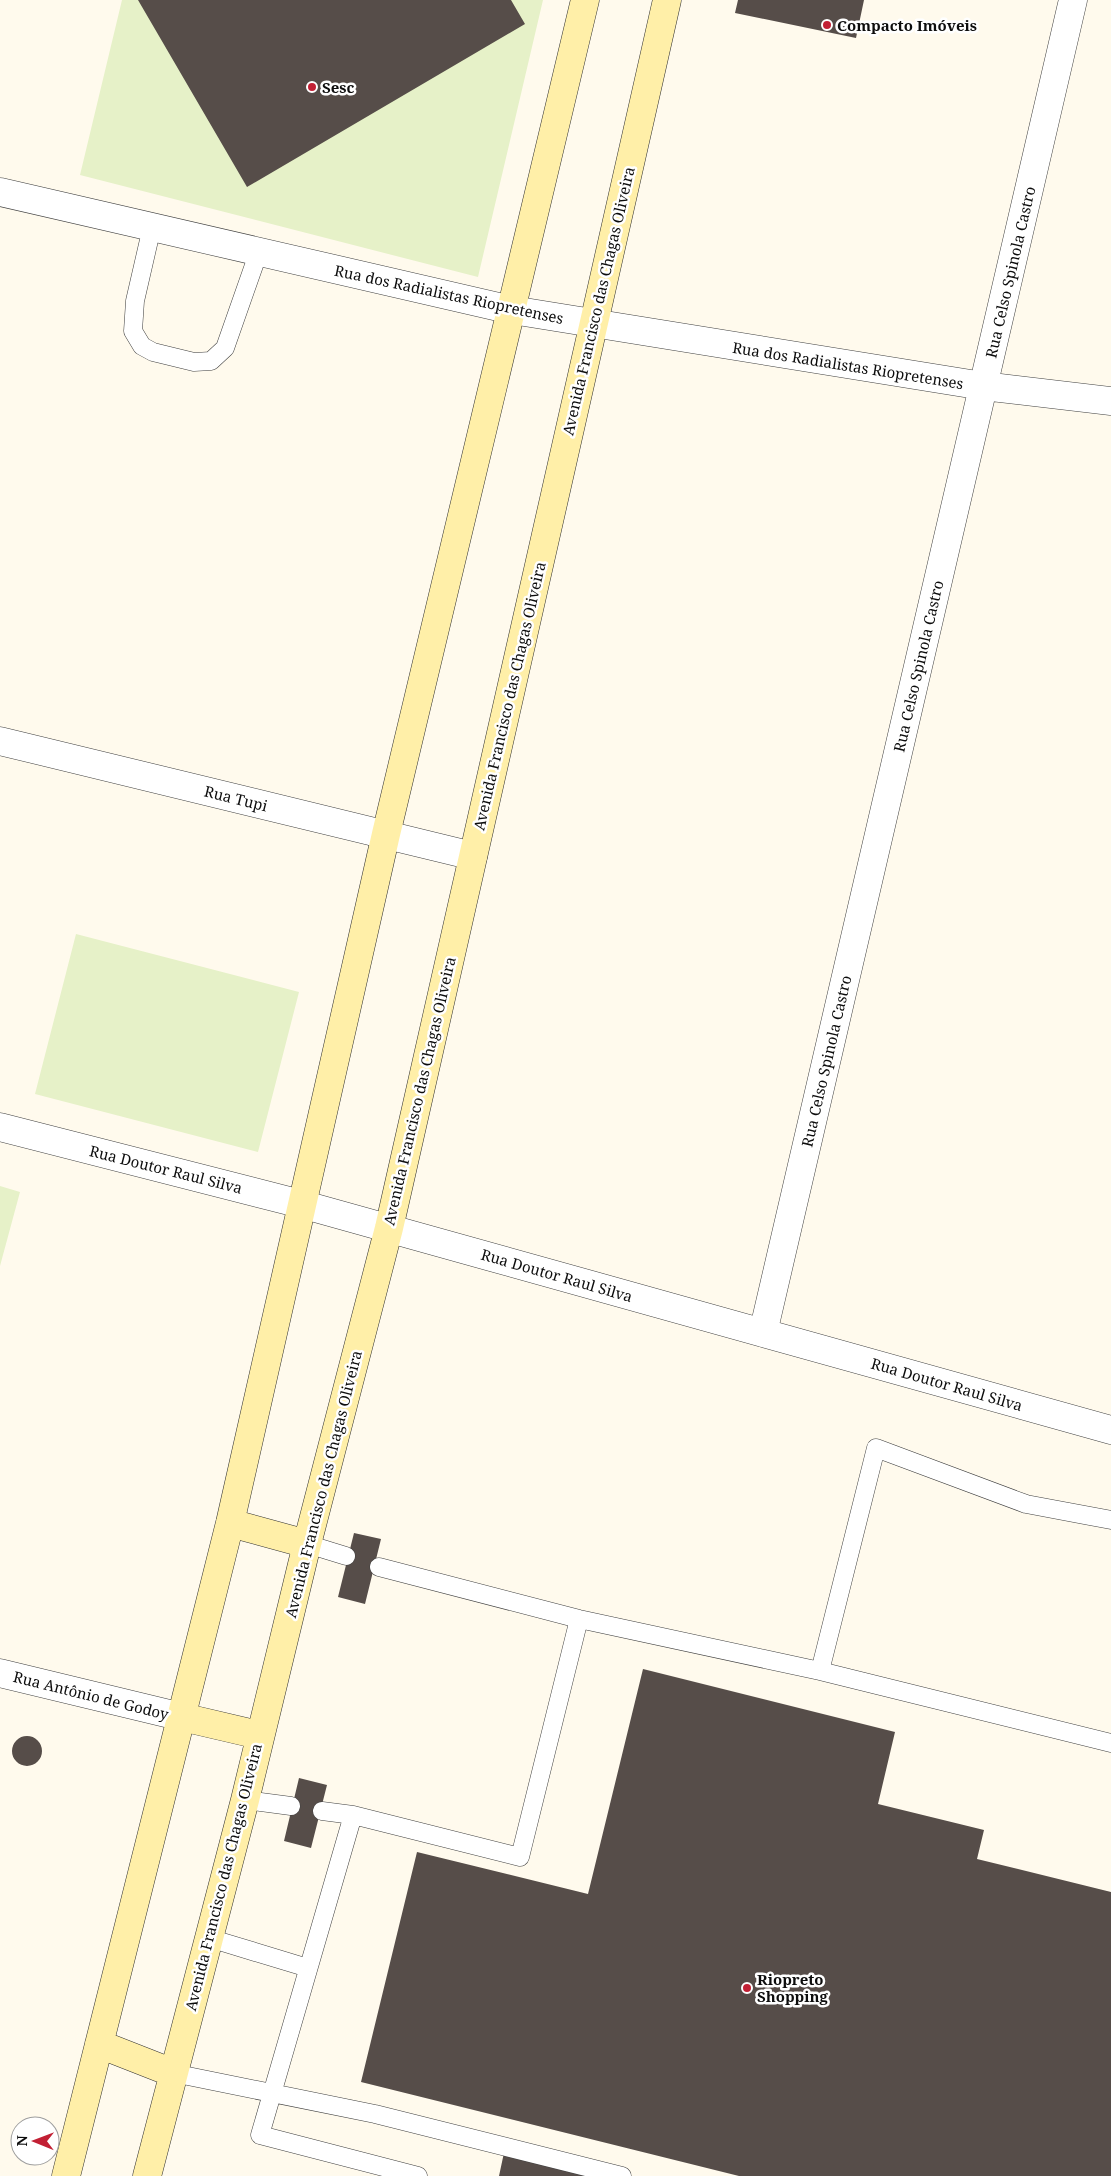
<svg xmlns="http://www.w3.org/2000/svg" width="1111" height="2176" font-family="'Noto Serif',serif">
	<rect width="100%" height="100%" fill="#fffaed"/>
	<!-- pitch -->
	<path fill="#e6f1c8" d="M122,0H543L478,277L80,175Z
		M76,934L299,992L258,1152L35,1094Z
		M0,1186L20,1192L0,1266Z"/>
	<!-- building -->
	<path fill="#564d49" d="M138,0H511L525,24L247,187Z
		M738,0H864L856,38L735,13Z
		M354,1533L381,1539L365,1604L338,1597Z
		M643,1669L895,1732L878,1804L984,1830L977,1859L1111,1892V2176H739L361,2082L417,1852L588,1894Z
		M12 1751a15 15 0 1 1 30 0a15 15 0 1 1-30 0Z
		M299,1778L327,1785L311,1848L284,1841Z
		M505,2148L613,2176H499Z"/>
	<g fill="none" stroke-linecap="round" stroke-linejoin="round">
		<!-- lane casing -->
		<g stroke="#404040" stroke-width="19">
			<path id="lane" d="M152,227L135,301L133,331L142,346L153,352L194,362L211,361L225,348L259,251
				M307,1544L346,1556
				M379,1567L579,1619L820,1671L1111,1743
				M820,1671L876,1448L1026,1504L1111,1520
				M245,1800L291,1806
				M322,1811L353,1815L520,1857L579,1619
				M353,1815L260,2135L418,2176
				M209,1938L308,1968
				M173,2073L375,2114L622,2176"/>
		</g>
		<!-- street casing -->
		<g stroke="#404040" stroke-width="29">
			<path id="street" d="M0,192L512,310L983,386L1111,401
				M0,741L473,856
				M0,1127L301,1204L1111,1430
				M763,1333L1073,0
				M0,1673L182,1717"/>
		</g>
		<!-- secondary casing -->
		<g stroke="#2f2f2f" stroke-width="29">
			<path id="secondary" d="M230,1523L307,1544
				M182,1717L259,1735
				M99,2044L173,2073
				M66,2176L230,1523L386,834L585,0
				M147,2176L245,1800L307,1544L389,1228L667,0"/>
		</g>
		<!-- lane -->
		<use href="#lane" stroke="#fff" stroke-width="18"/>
		<!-- street -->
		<use href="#street" stroke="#fff" stroke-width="28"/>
		<!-- secondary -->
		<use href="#secondary" stroke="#ffefa8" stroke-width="28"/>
	</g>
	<!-- markers -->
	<g fill="#c22034" stroke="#fff" stroke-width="2">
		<circle cx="827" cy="25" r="5"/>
		<circle cx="312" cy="87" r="5"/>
		<circle cx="747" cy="1988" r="5"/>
	</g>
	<g text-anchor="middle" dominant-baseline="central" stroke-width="5" stroke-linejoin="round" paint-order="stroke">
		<!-- poi labels -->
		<g font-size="15" font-weight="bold" fill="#0d0d0d" stroke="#fff" text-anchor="start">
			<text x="837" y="25">Compacto Imóveis</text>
			<text x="322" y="87">Sesc</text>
			<text x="757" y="1979">Riopreto<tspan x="757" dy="17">Shopping</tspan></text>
		</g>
		<!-- street labels -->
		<g font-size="15" fill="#0d0d0d" stroke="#fff">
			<text transform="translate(1010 272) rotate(-77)">Rua Celso Spinola Castro</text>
			<text transform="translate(449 294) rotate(12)">Rua dos Radialistas Riopretenses</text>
			<text transform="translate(598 301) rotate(-77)">Avenida Francisco das Chagas Oliveira</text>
			<text transform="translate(848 365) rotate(9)">Rua dos Radialistas Riopretenses</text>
			<text transform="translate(918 666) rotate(-77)">Rua Celso Spinola Castro</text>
			<text transform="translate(509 696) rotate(-77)">Avenida Francisco das Chagas Oliveira</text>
			<text transform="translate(236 798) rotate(14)">Rua Tupi</text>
			<text transform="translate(826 1061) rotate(-77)">Rua Celso Spinola Castro</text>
			<text transform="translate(419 1091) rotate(-77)">Avenida Francisco das Chagas Oliveira</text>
			<text transform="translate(166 1169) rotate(14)">Rua Doutor Raul Silva</text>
			<text transform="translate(557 1275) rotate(16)">Rua Doutor Raul Silva</text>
			<text transform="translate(947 1384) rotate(16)">Rua Doutor Raul Silva</text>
			<text transform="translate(323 1484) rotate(-76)">Avenida Francisco das Chagas Oliveira</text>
			<text transform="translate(91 1695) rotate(14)">Rua Antônio de Godoy</text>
			<text transform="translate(223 1877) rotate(-76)">Avenida Francisco das Chagas Oliveira</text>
		</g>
	</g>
	<!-- north arrow -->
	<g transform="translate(35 2141) rotate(271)"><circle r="24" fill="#ffffff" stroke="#9e9e9e"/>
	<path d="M0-4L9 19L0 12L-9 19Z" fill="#c22034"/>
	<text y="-8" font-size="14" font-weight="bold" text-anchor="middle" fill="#0d0d0d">N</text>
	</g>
</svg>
